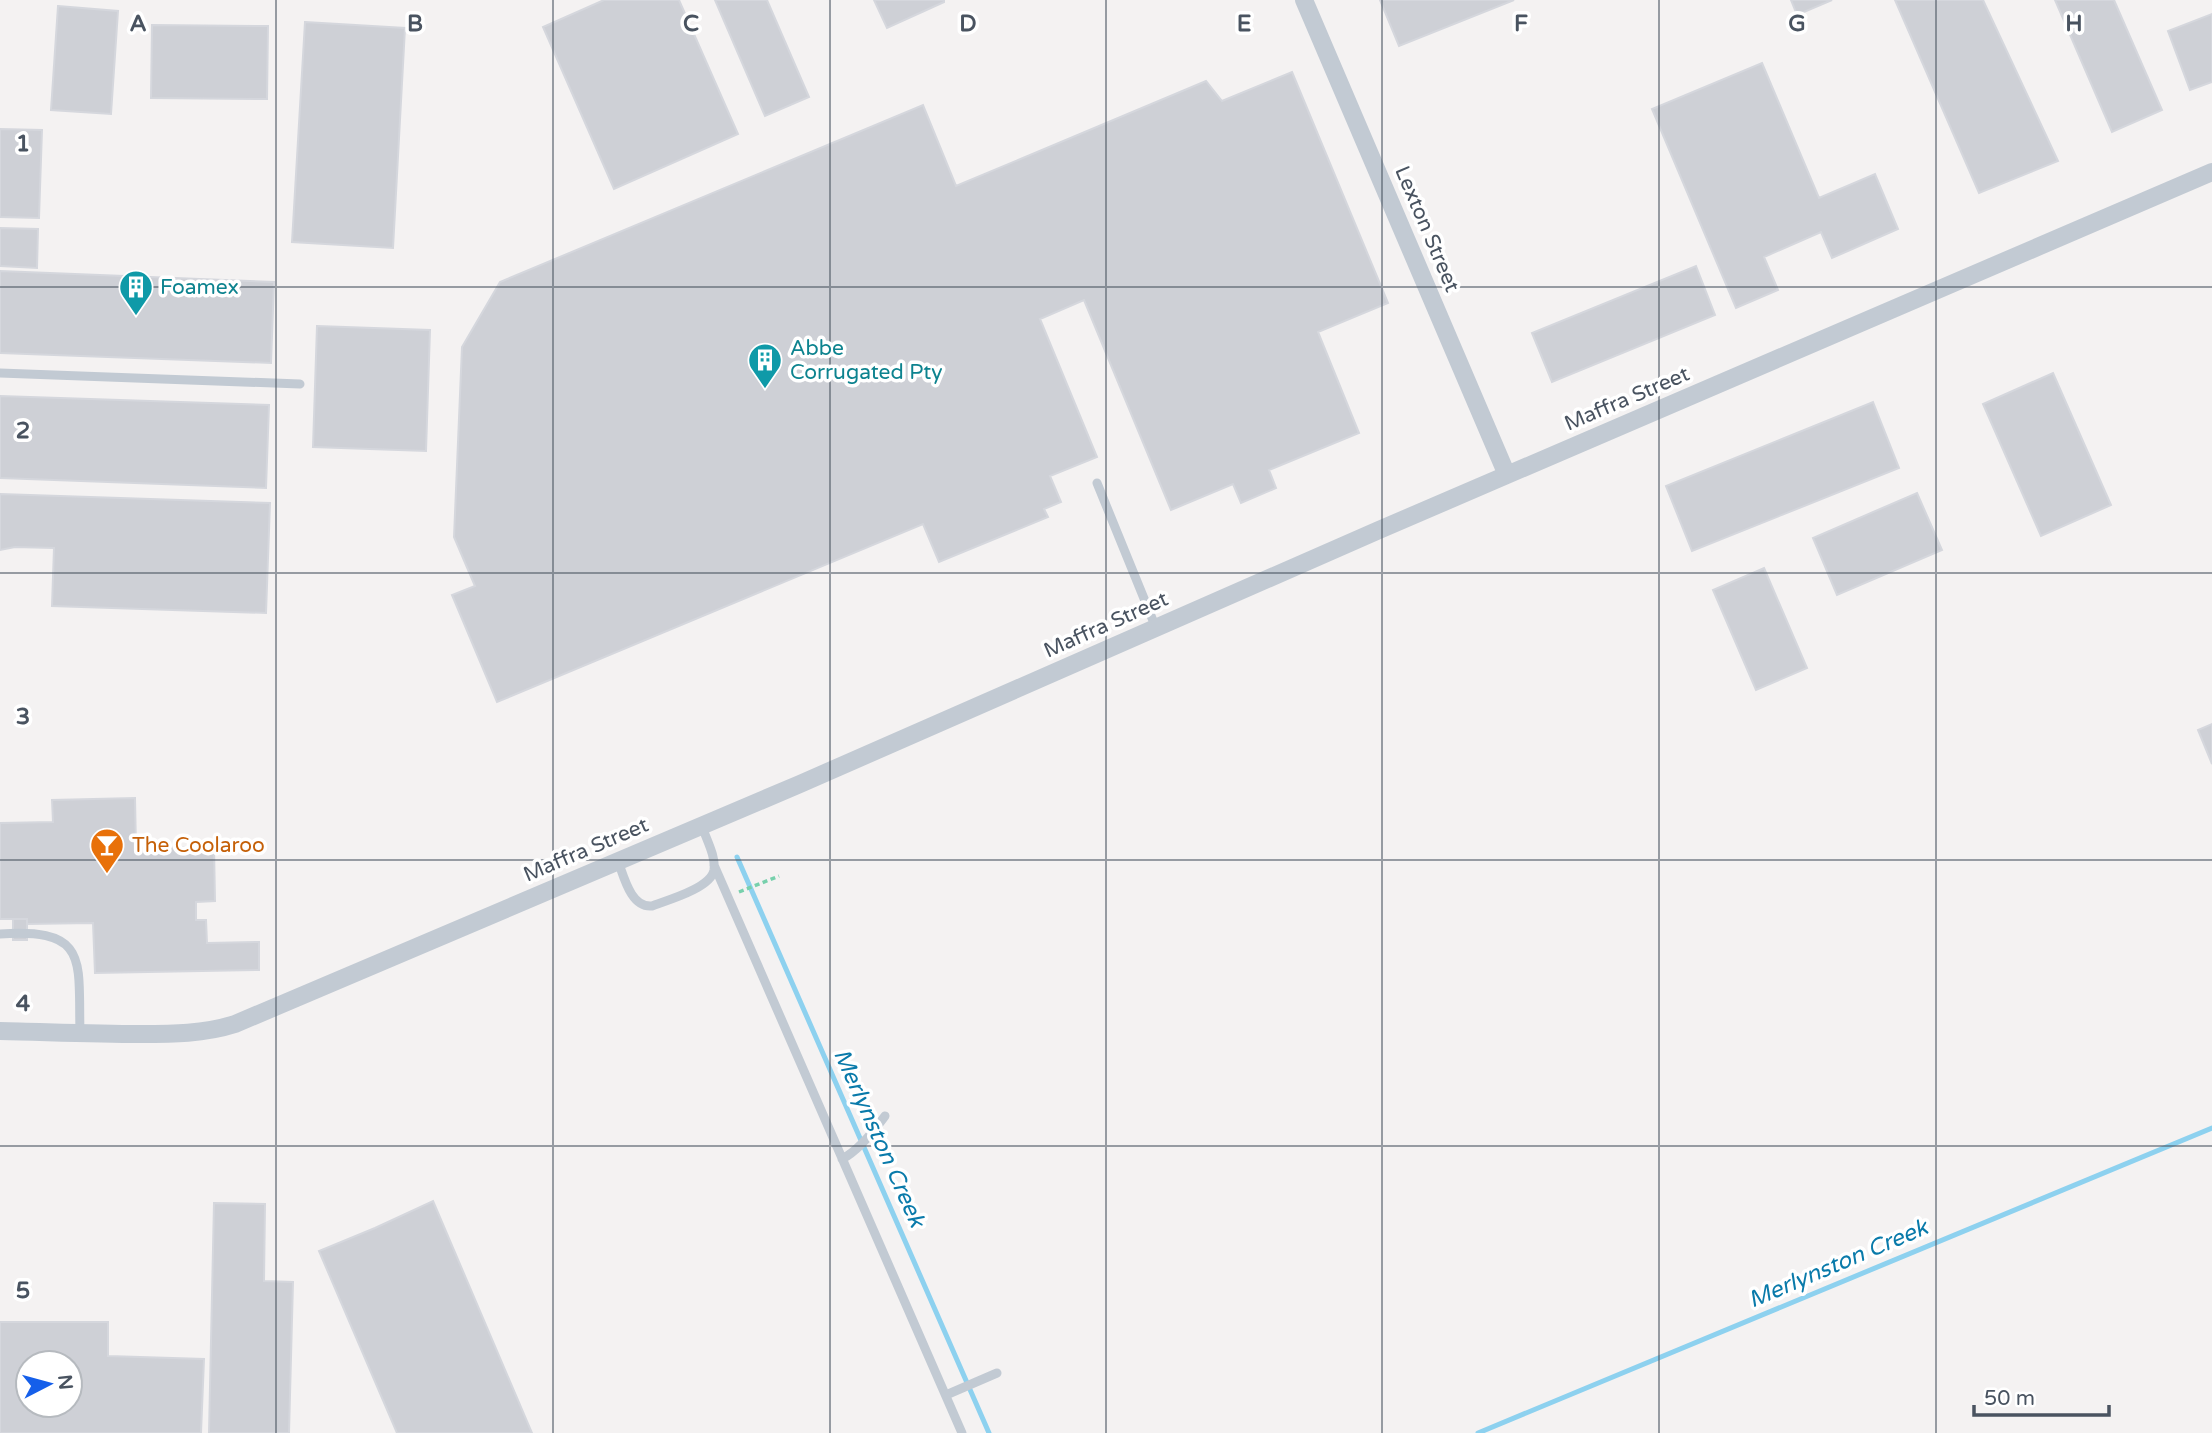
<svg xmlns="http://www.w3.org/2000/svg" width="2212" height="1433" font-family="'Varela Round',sans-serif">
	<rect width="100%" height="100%" fill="#f4f2f2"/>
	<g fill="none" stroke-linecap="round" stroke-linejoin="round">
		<!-- stream -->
		<path stroke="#8dd1ef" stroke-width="5" d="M737,857L989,1433
			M1478,1433L2212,1128"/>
	</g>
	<!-- building -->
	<path fill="#ced0d6" stroke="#d5d7dd" stroke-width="2" fill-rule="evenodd" d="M604,0H679L738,134L614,189L543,27Z
		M715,0H767L809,97L765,116Z
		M874,0H944V2L887,28Z
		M1380,0H1514L1399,46Z
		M1791,0H1832L1797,15Z
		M1895,0H1983L2058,161L1979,193Z
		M2055,0H2114L2162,110L2112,132Z
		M58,6L118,11L111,114L51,110Z
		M2212,14V82L2190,90L2168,31Z
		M305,22L405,28L393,248L292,242Z
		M152,25L268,26L267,99L151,98Z
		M1762,63L1819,198L1875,174L1898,229L1832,258L1821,232L1764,257L1778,290L1736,308L1652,109Z
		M1292,72L1388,303L1318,332L1359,433L1269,470L1276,488L1241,503L1233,484L1171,510L1084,300L1040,319L1097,457L1050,476L1061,502L1044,509L1048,517L939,562L923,524L497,702L452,595L475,586L454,537L462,347L500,282L923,105L956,186L1206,81L1222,101Z
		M0,129L42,130L39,218L0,217Z
		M0,228L38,229L37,268L0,266Z
		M1696,266L1715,315L1552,382L1532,333Z
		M0,271L274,282L271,363L0,353Z
		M317,326L430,330L426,451L313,447Z
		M2053,373L2111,505L2041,536L1983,404Z
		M0,396L269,405L266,488L0,478Z
		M1873,402L1899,468L1692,551L1666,486Z
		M1917,493L1942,550L1837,595L1813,538Z
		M0,494L270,503L266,613L52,606L54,548L15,547L0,550Z
		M1764,568L1807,668L1756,690L1713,590Z
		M2212,724V764L2198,730Z
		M135,798L136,848L214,847L215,901L196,902V920H206L207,943L259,942V970L95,973L93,923L27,924V919H0V823L53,822L52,800Z
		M13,919H27V940H13Z
		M433,1201L532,1433H397L319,1251L375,1228Z
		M214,1203L265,1204L264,1281L293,1282L289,1433H209Z
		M0,1322H108V1356L204,1359L201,1433H0ZM28,1363H70V1405H28Z"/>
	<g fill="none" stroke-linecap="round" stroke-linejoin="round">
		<!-- path -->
		<path stroke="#77d0ac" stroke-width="3.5" stroke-dasharray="5 3.5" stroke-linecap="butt" d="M739,892L779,876"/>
		<!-- lane -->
		<path stroke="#c2cad3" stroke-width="9" d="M0,373L300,384
			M1097,483L1156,628
			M618,861C624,877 631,908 652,906C668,900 711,888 714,870C716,856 706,839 702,826
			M714,865L962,1433
			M0,934C90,928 78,961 80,1033
			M842,1159C858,1151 874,1131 885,1116
			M946,1395L997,1373"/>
		<!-- street -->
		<path stroke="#c2cad3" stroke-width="18" d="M1304,0L1507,475
			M0,1031C47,1032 93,1034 140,1034C172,1034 204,1034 235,1024L800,784L1379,530L2212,172"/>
	</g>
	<!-- grid -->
	<path fill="none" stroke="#495360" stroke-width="2" stroke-opacity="0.55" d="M276,0V1433M553,0V1433M830,0V1433M1106,0V1433M1382,0V1433M1659,0V1433M1936,0V1433M0,287H2212M0,573H2212M0,860H2212M0,1146H2212"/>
	<!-- icons -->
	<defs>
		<g id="building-pin" transform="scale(1.75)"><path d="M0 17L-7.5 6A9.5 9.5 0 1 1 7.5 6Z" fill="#0f9aa8" stroke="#fff"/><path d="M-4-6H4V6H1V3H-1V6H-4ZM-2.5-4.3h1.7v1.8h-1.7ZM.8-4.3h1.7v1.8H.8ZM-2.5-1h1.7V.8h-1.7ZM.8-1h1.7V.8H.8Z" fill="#fff"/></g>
		<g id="bar-pin" transform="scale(1.75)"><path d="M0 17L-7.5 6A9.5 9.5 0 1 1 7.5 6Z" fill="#e8710a" stroke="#fff"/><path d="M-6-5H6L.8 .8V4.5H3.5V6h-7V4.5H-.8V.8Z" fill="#fff"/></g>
	</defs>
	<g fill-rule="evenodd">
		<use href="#building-pin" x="136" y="287"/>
		<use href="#building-pin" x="765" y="360"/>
		<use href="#bar-pin" x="107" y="845"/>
	</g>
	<g text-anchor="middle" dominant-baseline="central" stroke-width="7" stroke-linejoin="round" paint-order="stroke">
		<!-- street labels -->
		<g font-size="21" fill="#495360" stroke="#fff">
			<text transform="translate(1427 229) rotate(67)">Lexton Street</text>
			<text transform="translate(1627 399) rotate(-23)">Maffra Street</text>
			<text transform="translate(1106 625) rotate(-24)">Maffra Street</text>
			<text transform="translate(586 850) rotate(-23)">Maffra Street</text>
		</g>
		<!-- culture labels -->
		<g font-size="21" fill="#0d838f" stroke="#fff" text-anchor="start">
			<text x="160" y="287">Foamex</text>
			<text x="790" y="348">Abbe<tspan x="790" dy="24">Corrugated Pty</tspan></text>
		</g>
		<!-- food labels -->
		<g font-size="21" fill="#c56008" stroke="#fff" text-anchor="start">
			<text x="132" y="845">The Coolaroo</text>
		</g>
		<!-- water labels -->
		<g font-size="23" font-style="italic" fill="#097aaa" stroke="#fff">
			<text transform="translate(879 1138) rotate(66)">Merlynston Creek</text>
			<text transform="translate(1838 1264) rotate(-23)">Merlynston Creek</text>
		</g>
	</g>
	<g font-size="23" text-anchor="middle" font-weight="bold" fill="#495360" stroke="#fff" stroke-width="7" stroke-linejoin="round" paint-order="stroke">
		<text x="138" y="31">A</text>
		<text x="415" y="31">B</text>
		<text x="691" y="31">C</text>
		<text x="968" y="31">D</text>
		<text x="1244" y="31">E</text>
		<text x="1521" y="31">F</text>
		<text x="1797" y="31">G</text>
		<text x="2074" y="31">H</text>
		<text x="23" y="151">1</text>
		<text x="23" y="438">2</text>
		<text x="23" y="724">3</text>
		<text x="23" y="1011">4</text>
		<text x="23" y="1298">5</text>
	</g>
	<!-- north arrow -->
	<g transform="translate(49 1384) rotate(84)"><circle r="33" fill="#ffffff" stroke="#b6babf" stroke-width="2"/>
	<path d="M0-5L12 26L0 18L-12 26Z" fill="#155fea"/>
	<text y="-10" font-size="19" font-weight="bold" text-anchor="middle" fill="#495360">N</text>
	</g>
	<!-- scale -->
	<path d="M1974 1405v10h135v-10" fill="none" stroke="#495360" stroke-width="3.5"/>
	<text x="1984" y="1405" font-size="21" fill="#495360" stroke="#ffffff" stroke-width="5" paint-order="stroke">50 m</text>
</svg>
